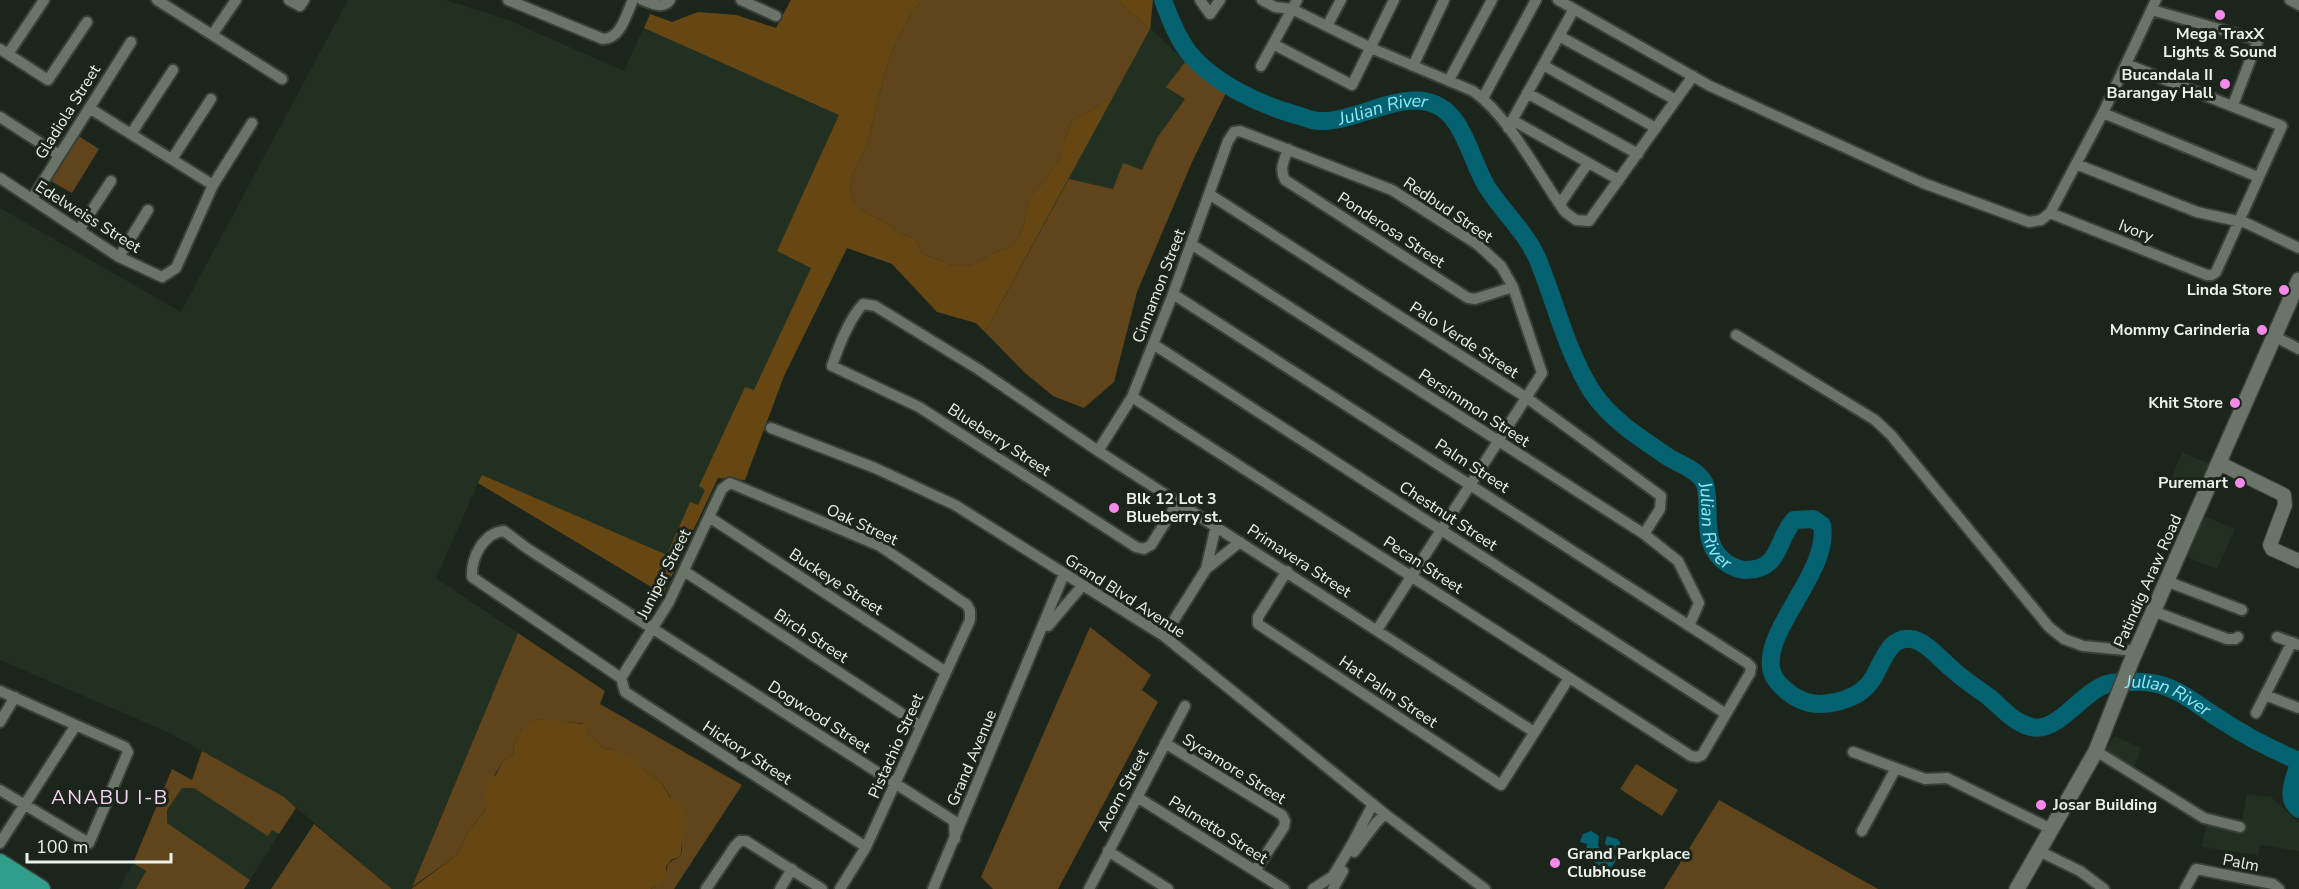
<svg xmlns="http://www.w3.org/2000/svg" width="2299" height="889" font-family="'Nunito Sans',sans-serif">
	<rect width="100%" height="100%" fill="#1c251b"/>
	<!-- built -->
	<path fill="#223021" d="M348,0H446L508,20L624,71L650,14L672,22L698,12L736,15L776,28L791,0H1153L1151,29L1200,76L1226,93L1192,162L1137,292L1114,382L1084,408L1053,396L1024,372L976,323L937,312L892,264L847,248L784,376L745,480L718,478L663,594L478,483L436,578L518,633L411,889H392L284,797L170,733L0,660V208L181,312Z
		M2182,452L2211,465L2199,491L2171,479Z
		M2204,516L2235,529L2217,569L2186,557Z
		M2114,736L2141,748L2134,768L2107,754L2106,751Z
		M172,769L192,780L195,774L281,831L248,883L152,818Z
		M2247,794L2271,797L2299,823V851L2260,845L2258,855L2202,847L2206,825L2240,831Z
		M133,863L146,871L136,889H119Z"/>
	<!-- green -->
	<path fill="#60441b" d="M922,0H1117L1150,29L1113,97L1072,121L1062,147V157C1053,164 1050,174 1043,183C1039,188 1031,193 1029,200C1024,215 1025,237 1010,247C1005,250 998,250 993,253C964,274 955,266 925,255L921,252L916,239C910,236 904,236 899,233C895,231 892,226 888,224C877,217 861,213 854,201C842,180 863,160 868,141C882,88 886,44 922,0Z
		M1185,62L1200,76L1226,93L1192,162L1137,292L1114,382L1084,408L1053,396L1024,372L985,332L1069,179L1113,189L1123,163L1142,170L1157,138L1185,99L1166,87Z
		M77,135L99,149L72,193L49,180Z
		M1090,627L1151,675L1142,690L1158,702L1058,889H993L981,877Z
		M518,633L605,691L600,704L742,785L674,889H651L666,876C667,855 677,863 681,854C683,849 681,843 682,839C683,834 686,830 689,825L660,781L612,749L603,748L587,732L582,723L555,722L537,719L527,729H522L514,746L513,755L502,762L488,787L485,796L487,805L485,811L469,830L458,854L412,887Z
		M202,751L284,797L296,808L279,834L272,830L268,836L194,788H182L167,810V823L250,880L244,889H136L146,871L133,863L172,769L192,780Z
		M1636,764L1678,790L1662,816L1620,789Z
		M1719,800L1878,889H1664Z
		M314,824L392,889H271Z"/>
	<!-- forest -->
	<path fill="#664613" d="M791,0H922C886,44 882,88 868,141C863,160 842,180 854,201C861,213 877,217 888,224C892,226 895,231 899,233C904,236 910,236 916,239L921,252L925,255C955,266 964,274 993,253C998,250 1005,250 1010,247C1025,237 1024,215 1029,200C1031,193 1039,188 1043,183C1050,174 1053,164 1062,157V147L1072,121L1113,97L985,332L976,323L937,312L892,264L847,248L784,376L745,480L718,478L663,594L478,483L482,475L667,555L690,502L698,505L705,490L699,486L745,387L754,390L811,268L777,251L839,115L644,28L650,14L672,22L698,12L736,15L776,28Z
		M1117,0H1153L1150,29Z
		M537,719L585,724L587,732L603,748L612,749L638,760L642,769L660,781L670,797L678,801L687,816L689,825L682,840L681,853L679,857L671,860L666,867V876L661,884L653,887L651,889H411L458,854L469,830L485,811L487,805L484,796L488,787L487,778L496,775L502,762L513,755L514,746L522,729L527,728Z"/>
	<!-- water -->
	<path fill="#046270" d="M1591,831L1599,836L1598,846L1603,852L1617,856V859L1611,868L1602,867L1589,859L1588,854L1586,853L1587,844L1580,842L1583,834Z
		M1607,836L1617,839L1620,842V852L1609,849L1605,843Z"/>
	<g fill="none" stroke-linecap="round" stroke-linejoin="round">
		<!-- river -->
		<g stroke="#046270" stroke-width="18">
			<path id="s1" d="M1163,0C1170,19 1177,37 1189,53C1215,84 1262,106 1300,116C1306,118 1313,121 1319,121C1365,123 1423,72 1457,124C1470,144 1475,167 1487,187C1503,212 1526,232 1538,260C1556,304 1567,353 1593,393C1611,420 1642,439 1668,457C1680,464 1697,470 1704,482C1707,487 1706,492 1707,497C1709,522 1703,548 1728,564C1733,567 1740,570 1746,570C1781,570 1776,540 1794,520L1813,519L1822,525C1831,571 1760,632 1772,672C1776,684 1790,695 1801,700C1820,709 1854,701 1868,685C1881,671 1886,635 1911,639C1926,641 1940,659 1951,668C1963,680 1978,688 1990,698C2003,709 2013,722 2031,727C2058,734 2081,692 2107,684C2114,682 2123,682 2130,682C2172,679 2190,701 2223,721C2247,737 2273,750 2299,761"/>
			<path d="M2299,763C2295,778 2284,797 2299,809"/>
		</g>
		<!-- minor casing -->
		<g stroke="#384038" stroke-width="14">
			<path id="minor" d="M157,0L282,79
				M289,0L300,6L304,0
				M508,0L603,39C621,39 626,14 633,0
				M642,0C652,3 663,10 670,0
				M741,0L776,16
				M1200,0L1210,14L1220,0
				M1262,0L1275,7L1292,9L1371,48L1473,91C1509,116 1539,176 1565,212L1576,220L1589,221L1693,76
				M1558,0L1710,86L1923,183L2029,222L2041,220L2050,213L2103,113L2156,0
				M2290,0L2299,5
				M2152,10L2258,40L2233,105
				M1327,26L1341,0
				M212,35L236,0
				M1559,36L1676,100
				M1273,44L1352,85L1394,0
				M0,49L48,80L87,22
				M8,54L44,0
				M1543,65L1656,128
				M1261,66L1297,0
				M1413,66L1444,0
				M1449,80L1492,0
				M1527,93L1638,154
				M1483,98L1536,0
				M89,108L213,185
				M2103,113L2258,177
				M0,117L59,155
				M1512,120L1619,180
				M1508,128L1574,9
				M131,134L173,70
				M1288,149C1284,161 1279,169 1285,180L1468,298L1475,299L1513,287
				M172,159L211,99
				M2076,164L2197,212L2246,223L2299,248
				M0,178L119,257L162,277L176,268L213,185L252,123
				M1209,194L1527,398L1661,496L1660,509L1644,534
				M32,199L131,42
				M1560,204L1588,163
				M2050,213L2207,275H2212L2216,272L2282,126L2126,64
				M79,230L111,181
				M1191,244L1644,534L1678,561L1699,603L1689,626
				M119,257L148,210
				M1736,335L1875,420L1891,435L2049,627L2064,639L2083,646L2136,651
				M2274,336L2299,349
				M1153,344L1726,714
				M1132,397L1691,756L1697,757L1702,755L1750,673L1751,667L1747,663L1173,294
				M771,428L875,468L955,505L1164,636L1385,814L1485,889
				M1098,451L1132,397L1173,294L1228,141L1234,132L1240,131L1392,190L1477,244L1501,266L1513,287L1542,373L1377,630
				M1178,502L1151,545L1144,549L1136,547L919,407L832,366C839,345 848,321 863,304L875,306L978,369L1098,451L1534,732
				M709,517L946,672
				M1206,569L1216,526
				M684,571L921,726
				M1287,571L1258,617V624L1501,785L1569,678
				M2166,581L2242,610
				M2153,611L2227,639H2235L2238,637
				M1048,626L1082,586
				M1164,636L1206,569L1240,542
				M2277,637L2299,645
				M621,678L669,602L722,489L730,483L880,546L967,605L970,611V620L866,847L840,889
				M621,678L472,577C471,558 483,533 504,531L528,549L954,821L955,839
				M621,678L625,692L866,847
				M0,691L125,747L128,752L89,843L0,790
				M2265,695L2299,708
				M2256,713L2292,642
				M0,722L15,697
				M1165,743L1282,815L1285,821L1284,827L1255,871
				M2096,751L2204,818L2240,827
				M1853,752L1925,779L1947,778L2051,829
				M1137,797L1284,889
				M1862,831L1896,768
				M0,843L76,725
				M1108,851L1168,889
				M2039,851L2080,871L2104,889
				M1354,852L1376,823L1385,814
				M706,889L735,846L740,841H746L822,889
				M780,889L792,869
				M933,889L1064,574
				M1089,889L1185,706
				M1313,889L1333,876L1352,844L1373,804
				M1333,889L1343,871
				M2185,889L2196,869L2273,884L2279,889"/>
		</g>
		<!-- tertiary casing -->
		<g stroke="#384038" stroke-width="16">
			<path id="tertiary" d="M2219,463L2284,495L2285,505L2270,545L2272,549L2299,561"/>
		</g>
		<!-- secondary casing -->
		<g stroke="#384038" stroke-width="18">
			<path id="secondary" d="M2017,889L2096,751L2131,662L2299,280"/>
		</g>
		<!-- trunk casing -->
		<g stroke="#384038" stroke-width="21">
			<path id="trunk" d="M0,863L41,889
				M0,879L16,889"/>
		</g>
		<!-- minor -->
		<use href="#minor" stroke="#6a7469" stroke-width="10"/>
		<!-- tertiary -->
		<use href="#tertiary" stroke="#6a7469" stroke-width="14"/>
		<!-- secondary -->
		<use href="#secondary" stroke="#6a7469" stroke-width="15"/>
		<!-- trunk -->
		<use href="#trunk" stroke="#309e8a" stroke-width="18"/>
	</g>
	<!-- markers -->
	<g fill="#f788eb" stroke="#1c251b" stroke-width="2">
		<circle cx="2220" cy="15" r="6"/>
		<circle cx="2225" cy="84" r="6"/>
		<circle cx="2284" cy="290" r="6"/>
		<circle cx="2262" cy="330" r="6"/>
		<circle cx="2235" cy="403" r="6"/>
		<circle cx="2240" cy="483" r="6"/>
		<circle cx="1114" cy="508" r="6"/>
		<circle cx="2041" cy="805" r="6"/>
		<circle cx="1555" cy="863" r="6"/>
	</g>
	<g text-anchor="middle" dominant-baseline="central" stroke-width="6" stroke-linejoin="round" paint-order="stroke">
		<!-- poi labels -->
		<g font-size="16" font-weight="bold" fill="#ebf1ea" stroke="#1c251b" text-anchor="end">
			<text x="2220" y="34" text-anchor="middle">Mega TraxX<tspan x="2220" dy="18">Lights &amp; Sound</tspan></text>
			<text x="2213" y="75">Bucandala II<tspan x="2213" dy="18">Barangay Hall</tspan></text>
			<text x="2272" y="290">Linda Store</text>
			<text x="2250" y="330">Mommy Carinderia</text>
			<text x="2223" y="403">Khit Store</text>
			<text x="2228" y="483">Puremart</text>
			<text x="1126" y="499" text-anchor="start">Blk 12 Lot 3<tspan x="1126" dy="18">Blueberry st.</tspan></text>
			<text x="2053" y="805" text-anchor="start">Josar Building</text>
			<text x="1567" y="854" text-anchor="start">Grand Parkplace<tspan x="1567" dy="18">Clubhouse</tspan></text>
		</g>
		<!-- street labels -->
		<g font-size="16" fill="#ebf1ea" stroke="#1c251b">
			<text transform="translate(68 112) rotate(-58)">Gladiola Street</text>
			<text transform="translate(1448 210) rotate(34)">Redbud Street</text>
			<text transform="translate(88 217) rotate(32)">Edelweiss Street</text>
			<text transform="translate(1391 230) rotate(33)">Ponderosa Street</text>
			<text transform="translate(2136 231) rotate(21)">Ivory</text>
			<text transform="translate(1159 286) rotate(-69)">Cinnamon Street</text>
			<text transform="translate(1464 340) rotate(33)">Palo Verde Street</text>
			<text transform="translate(1474 408) rotate(33)">Persimmon Street</text>
			<text transform="translate(999 440) rotate(33)">Blueberry Street</text>
			<text transform="translate(1472 466) rotate(33)">Palm Street</text>
			<text transform="translate(1448 516) rotate(33)">Chestnut Street</text>
			<text transform="translate(862 525) rotate(25)">Oak Street</text>
			<text transform="translate(1299 561) rotate(33)">Primavera Street</text>
			<text transform="translate(1423 565) rotate(33)">Pecan Street</text>
			<text transform="translate(664 574) rotate(-63)">Juniper Street</text>
			<text transform="translate(2148 581) rotate(-66)">Patindig Araw Road</text>
			<text transform="translate(836 582) rotate(33)">Buckeye Street</text>
			<text transform="translate(1125 596) rotate(33)">Grand Blvd Avenue</text>
			<text transform="translate(811 636) rotate(33)">Birch Street</text>
			<text transform="translate(1388 692) rotate(34)">Hat Palm Street</text>
			<text transform="translate(819 717) rotate(33)">Dogwood Street</text>
			<text transform="translate(896 746) rotate(-66)">Pistachio Street</text>
			<text transform="translate(747 753) rotate(33)">Hickory Street</text>
			<text transform="translate(972 758) rotate(-67)">Grand Avenue</text>
			<text transform="translate(1234 769) rotate(32)">Sycamore Street</text>
			<text transform="translate(1123 790) rotate(-62)">Acorn Street</text>
			<text transform="translate(1218 830) rotate(32)">Palmetto Street</text>
			<text transform="translate(2241 863) rotate(11)">Palm</text>
		</g>
		<!-- water labels -->
		<g font-size="18" font-style="italic" fill="#92e8fa" stroke="#1c251b">
			<text stroke="none"><textPath href="#s1" startOffset="274">Julian River</textPath></text>
			<text stroke="none"><textPath href="#s1" startOffset="850">Julian River</textPath></text>
			<text stroke="none"><textPath href="#s1" startOffset="1660">Julian River</textPath></text>
		</g>
		<!-- quarter labels -->
		<g font-size="20" letter-spacing="1.5" fill="#f9d3f3" stroke="#1c251b">
			<text x="110" y="797">ANABU I-B</text>
		</g>
	</g>
	<!-- scale -->
	<path d="M27 853v9h144v-9" fill="none" stroke="#ebf1ea" stroke-width="3"/>
	<text x="36" y="853" font-size="18" fill="#ebf1ea" stroke="#1c251b" stroke-width="4.5" paint-order="stroke">100 m</text>
</svg>
